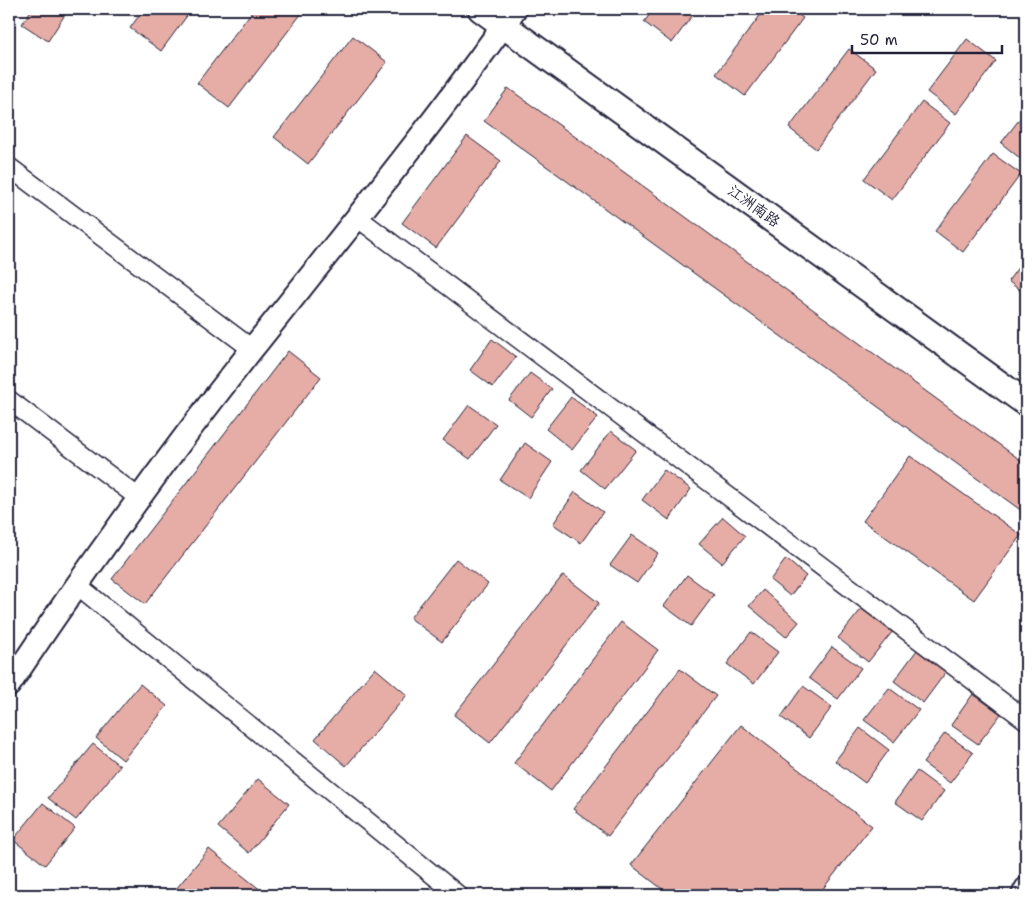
<svg xmlns="http://www.w3.org/2000/svg" width="1035" height="904" font-family="'Shantell Sans','LXGW WenKai TC',sans-serif">
	<rect width="100%" height="100%" fill="#fff"/>
	<filter id="ink" filterUnits="userSpaceOnUse"><feTurbulence type="fractalNoise" baseFrequency=".02" numOctaves="2"/><feDisplacementMap in="SourceGraphic" scale="10" xChannelSelector="R" yChannelSelector="G"/><feConvolveMatrix kernelMatrix="1 2 1 2 8 2 1 2 1" color-interpolation-filters="sRGB"/></filter>
	<g filter="url(#ink)">
		<!-- building -->
		<path fill="#e6aca6" stroke="#22223b" d="M32,9H66L68,10L48,41L22,24Z
			M144,9H192L161,51L130,28Z
			M254,9H305L229,108L197,83Z
			M654,9H697L672,43L644,22Z
			M765,9H791L803,18L745,96L716,74Z
			M353,36L387,62L308,164L274,137Z
			M967,39L996,61L956,114L927,92Z
			M849,49L876,69L816,149L789,128Z
			M508,88L1026,464V514L484,121Z
			M922,102L950,123L892,200L864,179Z
			M1026,111V163L1001,143Z
			M467,136L501,161L436,248L402,223Z
			M993,154L1021,174L963,252L935,231Z
			M1026,257V295L1008,281Z
			M492,339L516,357L493,387L470,370Z
			M288,351L321,377L145,604L112,579Z
			M530,373L552,389L531,417L509,400Z
			M571,397L598,417L572,450L546,429Z
			M469,405L496,424L470,459L443,440Z
			M611,431L636,450L605,489L581,470Z
			M525,443L552,462L528,498L500,480Z
			M910,456L1021,535L974,600L863,521Z
			M664,470L691,489L669,520L642,500Z
			M575,492L603,512L581,543L553,524Z
			M723,517L745,536L722,563L699,544Z
			M632,535L658,553L637,583L610,565Z
			M456,559L488,584L442,642L410,618Z
			M786,559L806,576L790,596L770,580Z
			M563,575L599,603L490,743L454,715Z
			M687,575L714,595L691,626L664,606Z
			M763,590L799,622L786,637L749,606Z
			M863,607L893,631L868,662L838,638Z
			M621,622L658,650L551,791L514,763Z
			M751,632L778,652L754,684L727,664Z
			M832,647L861,668L838,699L809,678Z
			M917,650L946,672L923,703L894,681Z
			M375,668L407,695L346,766L315,739Z
			M680,669L716,696L608,836L573,809Z
			M140,684L167,706L123,760L96,738Z
			M803,686L832,707L809,738L781,717Z
			M889,688L919,710L894,742L864,720Z
			M973,694L1001,714L978,744L951,725Z
			M741,725L872,826L818,895H670L631,865Z
			M860,728L889,750L865,783L835,761Z
			M945,733L973,753L950,783L923,763Z
			M93,744L120,766L76,820L48,798Z
			M917,771L944,791L922,821L895,802Z
			M258,779L289,804L249,853L218,827Z
			M43,803L75,828L45,865L13,840Z
			M209,849L267,895H171Z"/>
		<g fill="none" stroke-linecap="round" stroke-linejoin="round">
			<!-- minor casing -->
			<g stroke="#22223b" stroke-width="21">
				<path id="minor" d="M9,167L252,349
					M358,218L1026,720
					M9,400L139,498
					M76,584L458,895"/>
			</g>
			<!-- tertiary casing -->
			<g stroke="#22223b" stroke-width="26">
				<path id="tertiary" d="M9,685C86,569 167,457 253,348C342,236 433,125 515,9
					M1023,895L1026,889"/>
			</g>
			<!-- secondary casing -->
			<g stroke="#22223b" stroke-width="29">
				<path id="secondary" d="M481,9L1026,403"/>
			</g>
			<!-- minor -->
			<use href="#minor" stroke="#fff" stroke-width="18"/>
			<!-- tertiary -->
			<use href="#tertiary" stroke="#fff" stroke-width="22"/>
			<!-- secondary -->
			<use href="#secondary" stroke="#fff" stroke-width="25"/>
		</g>
	</g>
	<g text-anchor="middle" dominant-baseline="central" stroke-width="5" stroke-linejoin="round" paint-order="stroke">
		<!-- street labels -->
		<g font-size="15" fill="#22223b" stroke="#fff">
			<text transform="translate(754 206) rotate(36)">江洲南路</text>
		</g>
	</g>
	<!-- margin -->
	<rect width="1035" height="904" fill="none" stroke="#fff" stroke-width="30"/>
	<rect x="15" y="15" width="1005" height="874" fill="none" stroke="#22223b" stroke-width="2" filter="url(#ink)"/>
	<!-- scale -->
	<path d="M852 45v8h150v-8" fill="none" stroke="#22223b" stroke-width="2.5"/>
	<text x="860" y="45" font-size="15" fill="#22223b" stroke="#ffffff" stroke-width="4" paint-order="stroke">50 m</text>
</svg>
